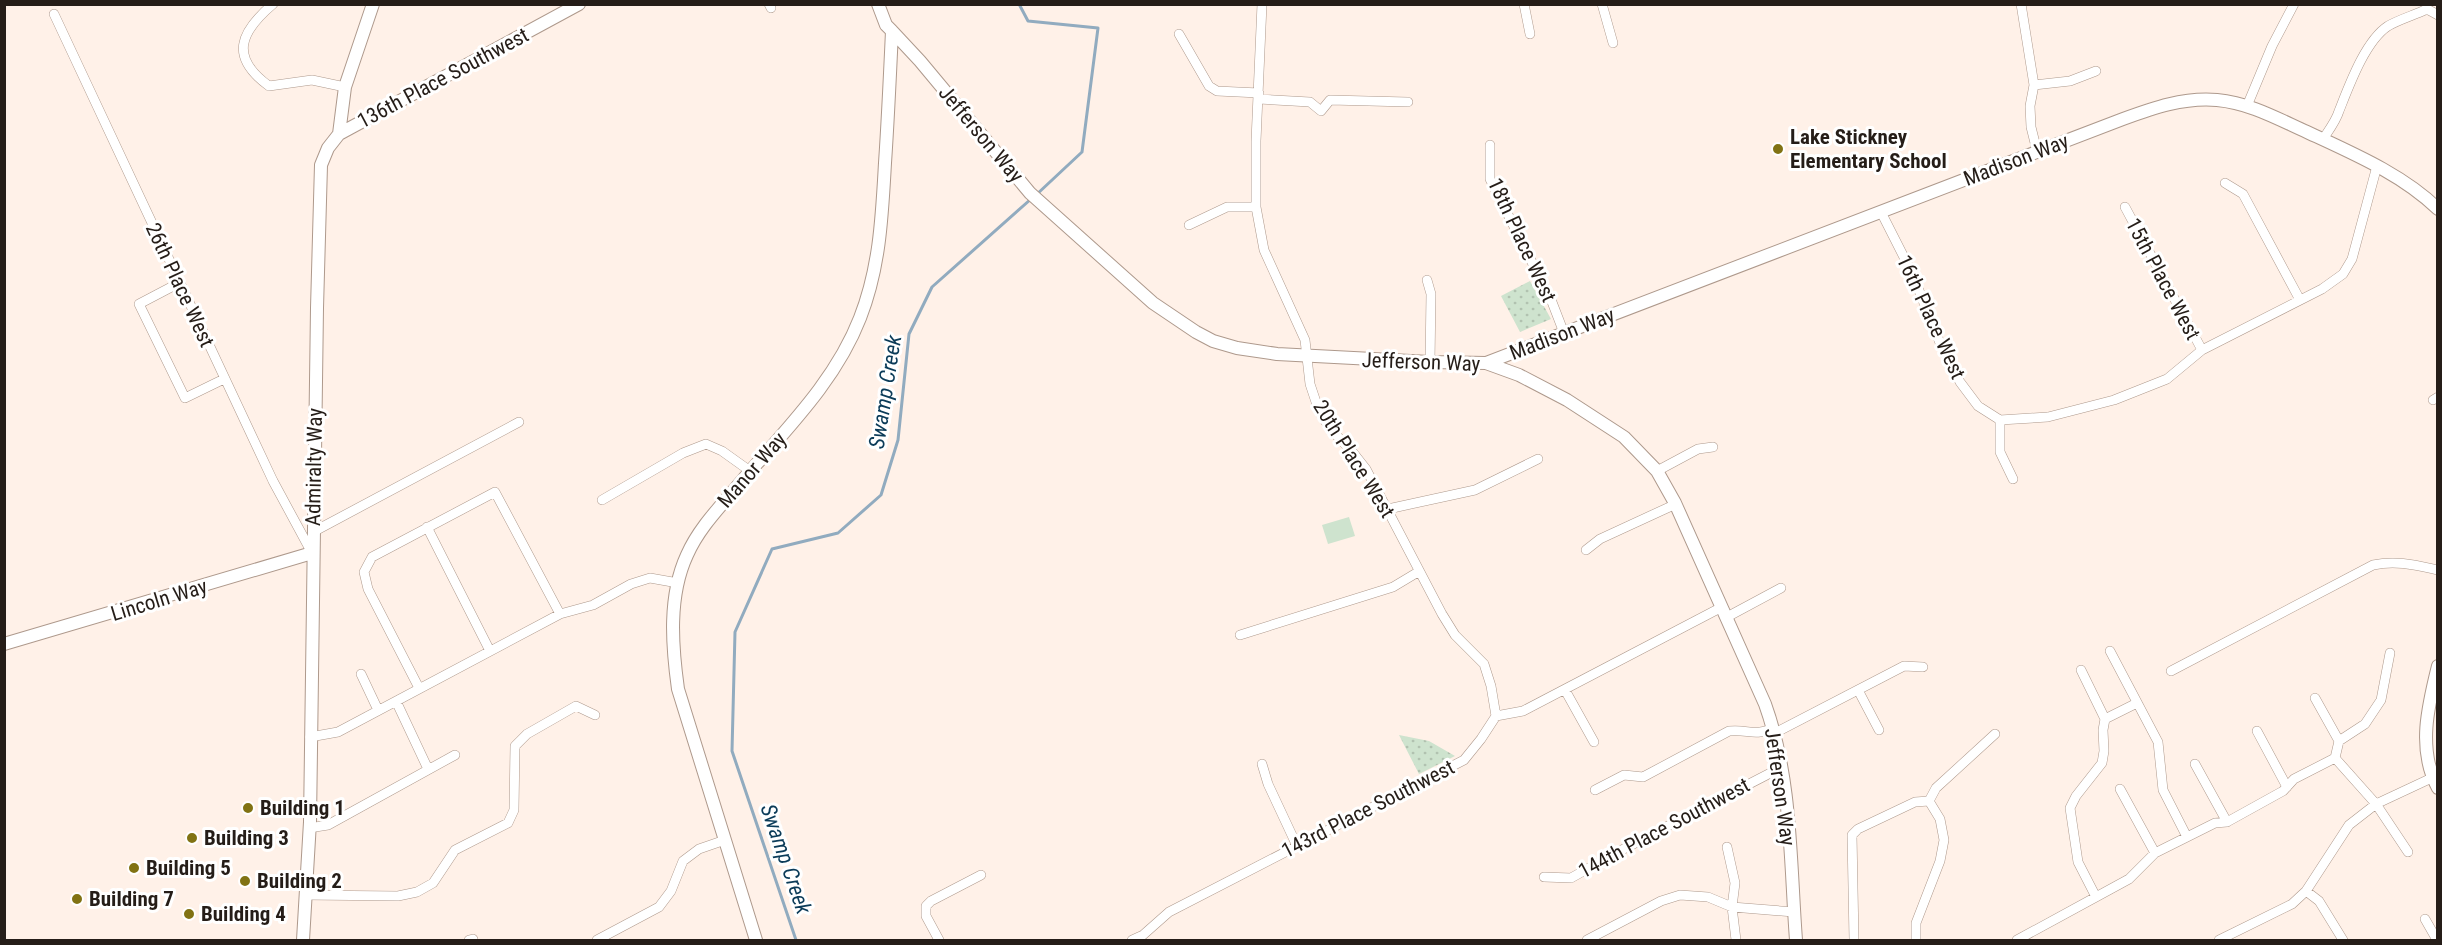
<svg xmlns="http://www.w3.org/2000/svg" width="2442" height="945" font-family="'Roboto Condensed',sans-serif">
	<defs>
		<pattern id="park-dots" width="8" height="8" patternUnits="userSpaceOnUse" patternTransform="scale(1.5)"><rect width="8" height="8" fill="#cee3ce"/><path d="M2 2h.1M6 6h.1" fill="none" stroke="#b1c2b0" stroke-width="1.8" stroke-linecap="round"/></pattern>
	</defs>
	<rect width="100%" height="100%" fill="#fff1e8"/>
	<!-- grass -->
	<path fill="#cee3ce" d="M1349,517L1355,536L1328,544L1322,525Z"/>
	<!-- park -->
	<path fill="url(#park-dots)" d="M1530,281L1551,319L1520,332L1501,296Z
		M1399,735L1429,741L1455,756L1419,774Z"/>
	<g fill="none" stroke-linecap="round" stroke-linejoin="round">
		<!-- stream -->
		<path stroke="#91abbf" stroke-width="3" d="M1019,4L1028,21L1098,28L1082,152L1036,195
			M796,940L732,751L735,632L772,549L838,533L881,495L898,440L909,334L932,287L1031,199"/>
		<!-- minor casing -->
		<g stroke="#ae998c" stroke-width="10">
			<path id="minor" d="M273,4C240,32 229,57 269,86L312,80L345,87
				M769,4L771,8
				M1262,4L1256,141V207L1264,250L1305,340L1310,384L1319,411L1331,430L1351,450L1366,469L1442,614L1455,635L1484,664L1491,686L1496,716
				M1524,4L1530,34
				M1602,4L1613,43
				M2021,4L2034,85L2030,106L2031,127L2037,151
				M54,14L273,481L312,553
				M1179,34L1209,86L1217,91L1259,93
				M2034,85L2070,81L2096,71
				M1259,99L1310,102L1321,111L1330,100L1408,102
				M2247,106L2272,46L2294,4
				M2323,139C2329,130 2336,121 2339,111C2349,86 2365,41 2388,26C2400,19 2415,15 2427,9L2438,15
				M1490,145V179L1552,302L1564,333
				M2225,183L2243,194L2300,300
				M2125,207L2202,350
				M1881,212L1912,273L1940,343L1960,382L1978,406L2000,420
				M1189,225L1227,207H1256
				M1427,280L1431,294L1430,362
				M179,283L139,304L185,398L224,379
				M2433,400L2438,397
				M2000,420L2048,417L2114,400L2167,379L2202,350L2322,289L2343,274L2352,259L2377,166
				M2000,420V452L2013,479
				M1657,471L1698,449L1713,447
				M602,500L683,453L706,444L722,451L750,471
				M1388,509L1475,490L1538,459
				M427,527L490,651
				M313,532L519,422
				M1586,550L1600,539L1676,504
				M1727,617L1781,588
				M1240,635L1393,587L1418,572
				M2110,651L2158,742L2163,790L2187,837
				M2081,670L2105,719L2103,730L2104,751L2102,763L2076,796L2070,808L2078,862L2096,897
				M2171,671L2373,565C2396,560 2415,565 2438,570
				M361,674L378,710
				M419,688L368,589L364,572L372,557L495,492L560,614
				M1565,690L1594,742
				M1858,690L1879,730
				M2315,698L2339,741
				M396,701L428,769
				M2105,719L2137,703
				M2257,731L2287,787
				M1775,733L1904,666L1923,667
				M310,737L338,732L560,614L593,605L631,584L650,578L678,583
				M2335,758L2376,804L2408,852
				M1262,764L1268,784L1297,846
				M2195,764L2227,822
				M2120,789L2155,853
				M1595,790L1624,775L1643,777L1729,731C1750,729 1752,737 1774,728
				M309,828L328,825L455,755
				M1727,847L1735,883L1732,907L1736,940
				M1544,877L1571,878L1614,854L1782,767
				M2306,891L2319,901L2343,940
				M305,895L398,896L417,892L433,883L455,850L508,823L514,810L515,746L527,734L576,706L595,715
				M2425,919L2437,940
				M469,940L473,939
				M597,940L659,907L671,891L683,861L699,849L725,840
				M939,940L926,916V906L931,901L981,875
				M1132,940L1143,935L1169,912L1464,760L1481,739L1496,716L1523,711L1722,607
				M1587,940L1661,901L1680,895L1708,897L1732,907L1794,912
				M1854,940L1852,835L1858,829L1915,802L1929,801L1936,788L1995,734
				M1916,940V923L1940,861L1944,840L1940,819L1929,801
				M2017,940L2129,879L2155,853L2215,823L2227,822L2283,791L2294,779L2335,758L2339,741L2365,724L2381,700L2390,653
				M2219,940L2292,904L2306,891L2349,825L2376,804L2438,775"/>
		</g>
		<!-- tertiary casing -->
		<g stroke="#ae998c" stroke-width="14">
			<path id="tertiary" d="M892,31L920,61L1030,193L1153,303L1196,332L1213,341L1237,348L1277,354L1430,362L1486,363L1519,375L1567,400L1624,437L1657,471L1675,503L1765,704C1792,779 1790,861 1796,940
				M339,134L579,4
				M1486,363L2123,119C2153,108 2184,97 2217,100C2250,103 2278,119 2307,132C2352,153 2402,174 2438,209
				M4,644L312,553
				M2438,666C2428,706 2417,750 2438,788
				M303,940L310,822L317,308L321,165L328,148L339,134L345,87L373,4
				M756,940L678,689C672,646 668,596 687,555C698,530 717,510 735,489C780,435 834,385 860,318C880,267 882,216 885,163C888,119 890,75 892,31L886,25L878,4"/>
		</g>
		<!-- minor -->
		<use href="#minor" stroke="#fff" stroke-width="9"/>
		<!-- tertiary -->
		<use href="#tertiary" stroke="#fff" stroke-width="12"/>
	</g>
	<!-- markers -->
	<g fill="#817213" stroke="#fff" stroke-width="2">
		<circle cx="1778" cy="149" r="6"/>
		<circle cx="248" cy="808" r="6"/>
		<circle cx="192" cy="838" r="6"/>
		<circle cx="134" cy="868" r="6"/>
		<circle cx="245" cy="881" r="6"/>
		<circle cx="77" cy="899" r="6"/>
		<circle cx="189" cy="914" r="6"/>
	</g>
	<g text-anchor="middle" dominant-baseline="central" stroke-width="6" stroke-linejoin="round" paint-order="stroke">
		<!-- street labels -->
		<g font-size="21" fill="#251d18" stroke="#fff">
			<text transform="translate(443 78) rotate(-28)">136th Place Southwest</text>
			<text transform="translate(981 134) rotate(50)">Jefferson Way</text>
			<text transform="translate(2016 160) rotate(-21)">Madison Way</text>
			<text transform="translate(1522 240) rotate(65)">18th Place West</text>
			<text transform="translate(2163 279) rotate(62)">15th Place West</text>
			<text transform="translate(180 285) rotate(65)">26th Place West</text>
			<text transform="translate(1931 317) rotate(65)">16th Place West</text>
			<text transform="translate(1562 334) rotate(-21)">Madison Way</text>
			<text transform="translate(1421 362) rotate(2)">Jefferson Way</text>
			<text transform="translate(1354 459) rotate(58)">20th Place West</text>
			<text transform="translate(314 467) rotate(-89)">Admiralty Way</text>
			<text transform="translate(752 470) rotate(-49)">Manor Way</text>
			<text transform="translate(159 600) rotate(-17)">Lincoln Way</text>
			<text transform="translate(1780 787) rotate(82)">Jefferson Way</text>
			<text transform="translate(1368 809) rotate(-27)">143rd Place Southwest</text>
			<text transform="translate(1664 828) rotate(-28)">144th Place Southwest</text>
		</g>
		<!-- poi labels -->
		<g font-size="21" font-weight="bold" fill="#251d18" stroke="#fff" text-anchor="start">
			<text x="1790" y="137">Lake Stickney<tspan x="1790" dy="24">Elementary School</tspan></text>
			<text x="260" y="808">Building 1</text>
			<text x="204" y="838">Building 3</text>
			<text x="146" y="868">Building 5</text>
			<text x="257" y="881">Building 2</text>
			<text x="89" y="899">Building 7</text>
			<text x="201" y="914">Building 4</text>
		</g>
		<!-- water labels -->
		<g font-size="22" font-style="italic" fill="#0b3b58" stroke="#fff">
			<text transform="translate(885 392) rotate(-81)">Swamp Creek</text>
			<text transform="translate(786 859) rotate(71)">Swamp Creek</text>
		</g>
	</g>
	<!-- border -->
	<rect width="2442" height="945" fill="none" stroke="#251d18" stroke-width="12"/>
</svg>
